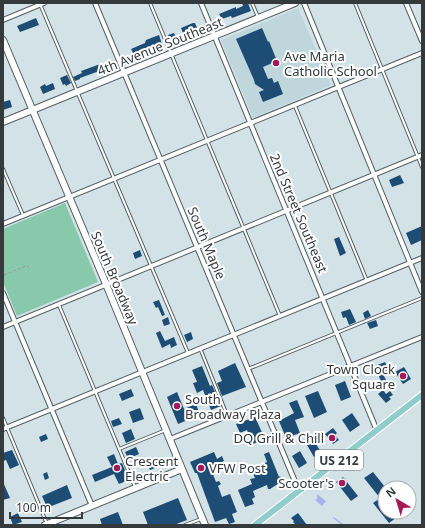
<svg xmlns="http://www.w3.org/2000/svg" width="425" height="528" font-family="'Noto Sans',sans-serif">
	<rect width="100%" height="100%" fill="#d3e2e7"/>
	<!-- built -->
	<path fill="#bed6dc" d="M298,8L331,85L253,118L221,40Z"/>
	<!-- green -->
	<path fill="#87c9aa" d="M65,203L98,282L17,316L3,282V229Z"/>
	<!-- water -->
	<path fill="#a8b3ee" d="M317,494L326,501L322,506L315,500L317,499Z"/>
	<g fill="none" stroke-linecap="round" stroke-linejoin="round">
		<!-- stream -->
		<path stroke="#a8b3ee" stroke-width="1.5" d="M334,518L343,525"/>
	</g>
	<!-- building -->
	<path fill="#1d4c75" d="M242,3H248L251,11L232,18L231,16L222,19L219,14L236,7V9L243,6Z
		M36,18L39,25L20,32L17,26Z
		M193,23H195L197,28L183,33L181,28Z
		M262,28L268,42L269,41L277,61L263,67L268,79L272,78L274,83L278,81L283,94L263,102L259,92L264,90L255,84L254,80L236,39Z
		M174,33L177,39L171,42L168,35Z
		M159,35L162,44L160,45L161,46L151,51L150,49L134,55L131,49L145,43L146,40Z
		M103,63L105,69L80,78V79L75,81L73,77L82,73L81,71Z
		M67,75L71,83L66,86L65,84L63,85L60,78Z
		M53,83L55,89L43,94L40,87L45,84L46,86Z
		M10,100L12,107L3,110V102Z
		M400,175L404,183L392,187L389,180Z
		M422,226V240L411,245L406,233Z
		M339,237L346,253L340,256L334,239Z
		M140,250L142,256L135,259L133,253Z
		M159,300L165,315L162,316L158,307L156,308L153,302Z
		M350,309L356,322L349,325L346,317L343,318L341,312Z
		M368,310L371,316L365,319L363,313Z
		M168,317L170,324L164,326L162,320Z
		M376,320L378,326L370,329L367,323Z
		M160,331L165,341L174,337L177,345L171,348L170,344L162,348L156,333Z
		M191,332L193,339L187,342L184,335Z
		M385,362L390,374L384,376L387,382L382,384L375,366Z
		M235,363L246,387L222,396L217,383L222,381L218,371Z
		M202,366L210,386L212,385L221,406L211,410L203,390L197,393L193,383L197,382L192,370Z
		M404,367L411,379L403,384L395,372Z
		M345,381L351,397L341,401L335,385Z
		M131,389L134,396L122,401L119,394Z
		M383,390L386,394L390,391L393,395L389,397L391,399L386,403L378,394Z
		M318,391L327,412L314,418L305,396Z
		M177,392L184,409L196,404L200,415L178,424L167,397Z
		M297,400L304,417L295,420L300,433L286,438L279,421L294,413L289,403Z
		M140,408L144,419L133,423L129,412Z
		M352,413L360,425L350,432L342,420Z
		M255,417L265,439L253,444L247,430L240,433L236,424Z
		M119,418L122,424L113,427L111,421Z
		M333,428L337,433L335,435L339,440L333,444L325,434Z
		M131,429L135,439L126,443L122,433Z
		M46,434L48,439L41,442L39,437Z
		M311,436L321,452L314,457L304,440Z
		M136,447L139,454L128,459L125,452Z
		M12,450L19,465L10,469L6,460L3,461V453Z
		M300,451L307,463L299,468L292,456Z
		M214,452L217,459L222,456L224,461L210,467L216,482L219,481L221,484L218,486L222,497L230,494L237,512L232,514L235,522L229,524L226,518L215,522L197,473H195L190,462Z
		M269,452L279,477L280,476L282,481L281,482L270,489H268L267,485L253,491L255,497L252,499L254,504L245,507L238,490L252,484L250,479L255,478L251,469L267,462L264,454Z
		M114,454L118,464L122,463L129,480L119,484L114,474L95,482L92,475L112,467L107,457Z
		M161,458L163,465L150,470L147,464Z
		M47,472L49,478L45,480L43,474Z
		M373,472L385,487V491L382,493L385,496V512H397L400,515L389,523L373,503L380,498L364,478Z
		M343,477L358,496L351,501L336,482Z
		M3,482L10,498L3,500Z
		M67,485L72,498L49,507L48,505H46L42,496Z
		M178,498L187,520L174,525H148L143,512Z
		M118,512L123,525H102L100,519Z
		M18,513L22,522L13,525L10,517Z
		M298,513L307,525H296L293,522L294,521L291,518Z"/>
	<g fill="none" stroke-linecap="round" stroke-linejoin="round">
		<!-- lane casing -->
		<g stroke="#525f63" stroke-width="4">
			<path id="lane" d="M150,3L280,316
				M252,3L258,17
				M355,3L422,167
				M40,4L188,353
				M295,106L367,281
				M3,169L23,215
				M59,305L135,487
				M200,348L227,415
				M248,369L422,298
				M3,418L47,524
				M119,449L166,430
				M185,525L201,519"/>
		</g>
		<!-- street casing -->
		<g stroke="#525f63" stroke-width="6">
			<path id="street" d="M95,3L299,491
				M201,3L377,431
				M304,3L422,292
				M406,3L422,41
				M3,20L44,3
				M3,224L422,53
				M3,293L92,506
				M3,327L422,155
				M3,429L422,258
				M170,439L422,337"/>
		</g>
		<!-- secondary casing -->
		<g stroke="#525f63" stroke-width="8">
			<path id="secondary" d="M3,40L106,284L205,525
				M3,122L295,3
				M45,525L182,469"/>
		</g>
		<!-- primary casing -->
		<g stroke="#fff" stroke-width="8">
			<path id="primary" d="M255,525L422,395"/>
		</g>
		<!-- path -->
		<path stroke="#929da1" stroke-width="1" stroke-dasharray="3 2" stroke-linecap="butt" d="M4,275L26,266L29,267"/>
		<!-- lane -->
		<use href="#lane" stroke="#fff" stroke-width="2"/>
		<!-- street -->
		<use href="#street" stroke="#fff" stroke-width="4"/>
		<!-- secondary -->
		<use href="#secondary" stroke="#fff" stroke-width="6"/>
		<!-- primary -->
		<use href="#primary" stroke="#8fccca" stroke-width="6"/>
	</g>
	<!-- markers -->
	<g fill="#a71858" stroke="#fff" stroke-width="1.5">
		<circle cx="276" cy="63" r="4"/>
		<circle cx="403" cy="376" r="4"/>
		<circle cx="177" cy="406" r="4"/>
		<circle cx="332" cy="438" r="4"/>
		<circle cx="117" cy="468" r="4"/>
		<circle cx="201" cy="468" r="4"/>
		<circle cx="342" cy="483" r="4"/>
	</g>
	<g text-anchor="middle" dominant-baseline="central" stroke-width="4" stroke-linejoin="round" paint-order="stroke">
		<!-- shield labels -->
		<rect fill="#fff" stroke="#717576" stroke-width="1" x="315" y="450" width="48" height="20" rx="3"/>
		<g font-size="12" font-weight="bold" fill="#343a3c">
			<text x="339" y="460">US 212</text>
		</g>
		<!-- street labels -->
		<g font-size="13" fill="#343a3c" stroke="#fff">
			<text transform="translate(160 46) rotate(-22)">4th Avenue Southeast</text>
			<text transform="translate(299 213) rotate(67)">2nd Street Southeast</text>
			<text transform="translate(207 243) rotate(67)">South Maple</text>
			<text transform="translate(115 278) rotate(67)">South Broadway</text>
		</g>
		<!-- poi labels -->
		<g font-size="13" fill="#343a3c" stroke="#fff" text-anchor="start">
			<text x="284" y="56">Ave Maria<tspan x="284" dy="15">Catholic School</tspan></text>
			<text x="395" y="369" text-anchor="end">Town Clock<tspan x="395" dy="15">Square</tspan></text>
			<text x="185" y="399">South<tspan x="185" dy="15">Broadway Plaza</tspan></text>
			<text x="324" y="438" text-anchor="end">DQ Grill &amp; Chill</text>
			<text x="125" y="461">Crescent<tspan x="125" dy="15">Electric</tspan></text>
			<text x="209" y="468">VFW Post</text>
			<text x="334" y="483" text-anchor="end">Scooter's</text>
		</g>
	</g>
	<!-- border -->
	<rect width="425" height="528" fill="none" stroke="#343a3c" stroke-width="8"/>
	<!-- north arrow -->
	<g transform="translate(397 500) rotate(322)"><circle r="19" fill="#ffffff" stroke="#aeb0b1"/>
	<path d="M0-3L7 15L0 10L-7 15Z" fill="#a71858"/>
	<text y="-6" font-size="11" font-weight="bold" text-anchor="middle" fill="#343a3c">N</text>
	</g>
	<!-- scale -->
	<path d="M10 512v6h72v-6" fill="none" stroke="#343a3c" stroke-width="2"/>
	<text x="16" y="512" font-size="12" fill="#343a3c" stroke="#ffffff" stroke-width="3" paint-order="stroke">100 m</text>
</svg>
